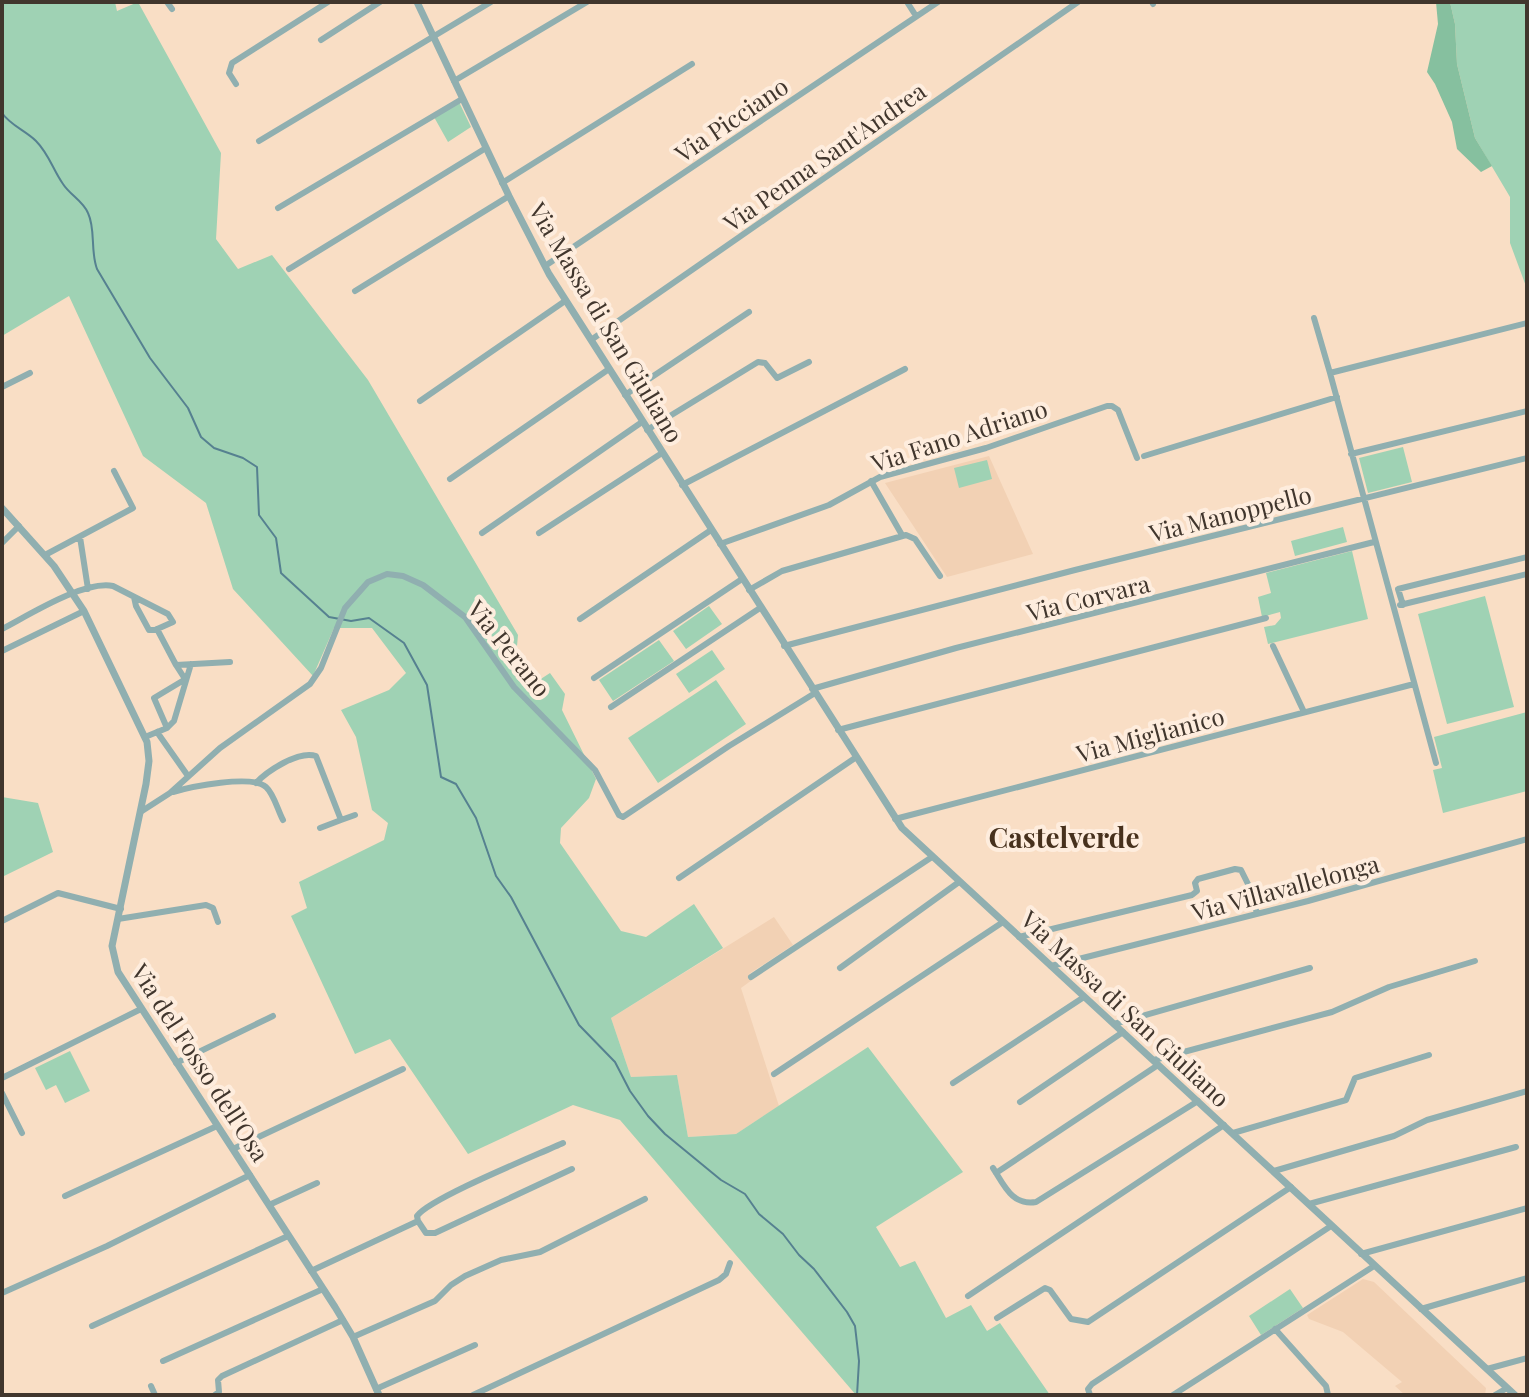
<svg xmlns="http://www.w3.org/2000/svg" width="1529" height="1397" font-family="'Playfair Display',serif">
	<rect width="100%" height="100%" fill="#f9dec5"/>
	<!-- built -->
	<path fill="#f2d1b4" d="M989,456L1033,554L947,577L885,483Z
		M774,917L793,945L749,974L752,980L741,988L779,1106L736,1134L688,1137L677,1075L631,1077L611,1018Z
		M1363,1279L1374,1282L1486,1388L1485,1395H1405L1395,1386L1402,1382L1343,1332L1309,1319L1307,1315Z"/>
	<!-- green -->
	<path fill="#9fd2b4" d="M2,2H115L117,11L138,2L221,153L216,239L238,269L272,255L368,380L518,635L515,668L527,688L550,673L565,694L562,710L596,779L589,798L561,828L560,843L621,931L646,937L694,904L723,948L611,1018L631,1077L677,1075L688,1137L736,1134L868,1047L963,1172L876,1227L900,1267L915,1261L946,1318L971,1305L987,1331L1000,1323L1050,1395H856L620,1120L573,1105L468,1154L390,1039L355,1054L291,916L307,908L299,882L384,840L388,823L372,810L356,737L341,710L389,690L406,673L372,628H334L313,676L233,589L206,503L143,456L69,296L2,336Z
		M1450,2H1527V289L1510,243V197L1475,138L1457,64L1455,24Z
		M459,102L471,127L448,142L434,117Z
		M1403,447L1412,482L1368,493L1359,458Z
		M987,460L992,479L959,488L954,468Z
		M1343,527L1347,542L1295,556L1291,541Z
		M1352,551L1368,619L1268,644L1264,627L1275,625L1281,618L1280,612L1262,617L1258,597L1271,593L1266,573Z
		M1485,596L1514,707L1447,724L1418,614Z
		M709,606L722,624L686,649L673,631Z
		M659,640L674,661L613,701L599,680Z
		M712,650L725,669L689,693L676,674Z
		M716,680L746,724L658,783L628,738Z
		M1527,712V791L1443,813L1433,770L1442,768L1434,737Z
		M2,797L38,803L53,852L2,877Z
		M70,1051L90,1091L65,1103L56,1085L46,1090L35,1068Z
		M1290,1289L1303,1308L1261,1335L1249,1316Z"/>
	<!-- forest -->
	<path fill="#86c09f" d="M1436,2H1450L1455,24L1457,64L1475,138L1492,166L1481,172L1457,149L1452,122L1435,84L1427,72L1438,24Z"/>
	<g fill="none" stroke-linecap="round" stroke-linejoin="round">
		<!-- stream -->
		<path stroke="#568190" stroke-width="2" d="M2,113C10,125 26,131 36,141C49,154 53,170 63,184C70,195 83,201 88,213C96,230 90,250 97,269L150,358L188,408L201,437L214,448L243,458L257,467L259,515L276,538L281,573L329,617L351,621L369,618L404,643L427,685L441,777L456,784L476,818L496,876L511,897L579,1025L615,1062L630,1091L648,1116L665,1134L721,1180L745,1194L759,1214L783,1234L799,1255L814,1269L847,1312L855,1326L859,1361L857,1395"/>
		<!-- minor -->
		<path stroke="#90afb0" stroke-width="6" d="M167,2L172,9
			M907,2L916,16
			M1152,2L1153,4
			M321,40L380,2
			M454,81L587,2
			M236,84L229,73L232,63L328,2
			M259,141L491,2
			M502,183L692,64
			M278,208L462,99
			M545,266L938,2
			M289,269L486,148
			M355,291L509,196
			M1314,318L1330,373
			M591,340L1078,2
			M2,387L30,373
			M625,395L749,312
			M420,401L565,301
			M647,430L758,362L765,363L777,378L809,362
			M1351,454L1527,411
			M1144,456L1337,397
			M450,479L609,369
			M871,481L902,535
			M682,485L905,369
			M482,533L642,422
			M539,533L662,453
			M80,537L88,589
			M2,543L19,526
			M720,544L829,505L880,477L986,448L1107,406H1112L1118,410L1137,458
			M45,555L133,508L114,471
			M749,590L782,571L906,535L915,539L940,576
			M1400,605L1527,574
			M1403,605L1398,589L1527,557
			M580,619L711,530
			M2,629C29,615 84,580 113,586L168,614L173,622L155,630H149L136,606L134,597
			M157,629L176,665
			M784,646L1075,570L1527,458
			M1273,646L1304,712
			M2,651L84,611
			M594,678L742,579
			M185,679L176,665L230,662
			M812,689L956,648L1374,542
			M611,707L760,608
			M167,728L154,698L184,680
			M838,730L1266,618
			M157,732L188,776
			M145,737L167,728L174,721L191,664
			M1436,763L1330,373L1527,323
			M256,783C267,771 299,750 316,756L341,820L320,828
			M173,792C190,787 252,774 266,787C274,794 278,811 283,820
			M142,811L170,793L220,748L310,684L321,668L345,608L368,582L387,574L403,576L423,585L465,617L514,687L595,770L619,815L623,817L729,746L815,693
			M895,819L1414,684
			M341,820L355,815
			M679,878L855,758
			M118,919L206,905L213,908L218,922
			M2,921L58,893L121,909
			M1019,937L1192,895L1197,891L1195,883L1198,879L1235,869L1241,870L1250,888L1257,914
			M1051,966L1308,901L1527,839
			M840,968L959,882
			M751,977L932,857
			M1114,1024L1310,968
			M1154,1060L1332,1012L1389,987L1475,961
			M176,1063L273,1016
			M774,1074L1003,922
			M2,1078L141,1009
			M953,1083L1084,997
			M2,1093L22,1133
			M1020,1102L1123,1032
			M1233,1133L1346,1100L1355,1078L1429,1055
			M233,1149L403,1069
			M993,1168C1004,1185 1012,1206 1036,1202L1198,1101
			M1274,1171L1394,1136L1427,1120L1527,1091
			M996,1173L1158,1065
			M65,1196L217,1126
			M1309,1204L1516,1147
			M269,1205L317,1183
			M418,1221L426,1233H435L572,1169
			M1361,1254L1527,1208
			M311,1271L418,1221L417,1216C430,1198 537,1155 563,1143
			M2,1293L107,1246L250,1175
			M968,1296L1224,1125
			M1421,1309L1527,1278
			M997,1318L1045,1288L1050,1290L1071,1319L1088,1322L1291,1187
			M92,1326L288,1236
			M1275,1329L1326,1386L1328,1395
			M353,1337L435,1301L451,1285L465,1276L501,1260L540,1252L645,1199
			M163,1361L323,1289
			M1487,1369L1527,1358
			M151,1386L155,1395
			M376,1389L475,1345
			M215,1395L219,1392L218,1380L222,1376L343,1320
			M473,1395L719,1280L726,1274L730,1263
			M1090,1395L1088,1389L1092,1384L1331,1226
			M1173,1395L1374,1266
			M1495,1395L1507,1388"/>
		<!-- tertiary -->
		<path stroke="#90afb0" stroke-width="7" d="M417,2L509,196L549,274L902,828L1515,1395
			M2,508L54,566L84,611L147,742L149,761L146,784L112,946L118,972L335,1307L353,1337L379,1395"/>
	</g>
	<g text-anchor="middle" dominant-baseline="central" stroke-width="8" stroke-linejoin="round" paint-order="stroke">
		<!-- street labels -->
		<g font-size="24" fill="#41362d" stroke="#feedde">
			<text transform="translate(731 119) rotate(-34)">Via Picciano</text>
			<text transform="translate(824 156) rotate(-35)">Via Penna Sant'Andrea</text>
			<text transform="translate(607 322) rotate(59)">Via Massa di San Giuliano</text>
			<text transform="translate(959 435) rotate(-18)">Via Fano Adriano</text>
			<text transform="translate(1230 513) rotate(-14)">Via Manoppello</text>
			<text transform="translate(1088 597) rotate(-14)">Via Corvara</text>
			<text transform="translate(510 648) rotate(51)">Via Perano</text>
			<text transform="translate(1150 734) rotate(-15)">Via Miglianico</text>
			<text transform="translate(1285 887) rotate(-15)">Via Villavallelonga</text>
			<text transform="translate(1126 1008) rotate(43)">Via Massa di San Giuliano</text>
			<text transform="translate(201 1062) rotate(57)">Via del Fosso dell'Osa</text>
		</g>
		<!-- quarter labels -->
		<g font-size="28" font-weight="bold" fill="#47311d" stroke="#feedde">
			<text x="1064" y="836">Castelverde</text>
		</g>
	</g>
	<!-- border -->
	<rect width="1529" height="1397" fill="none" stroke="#41362d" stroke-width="8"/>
</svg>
